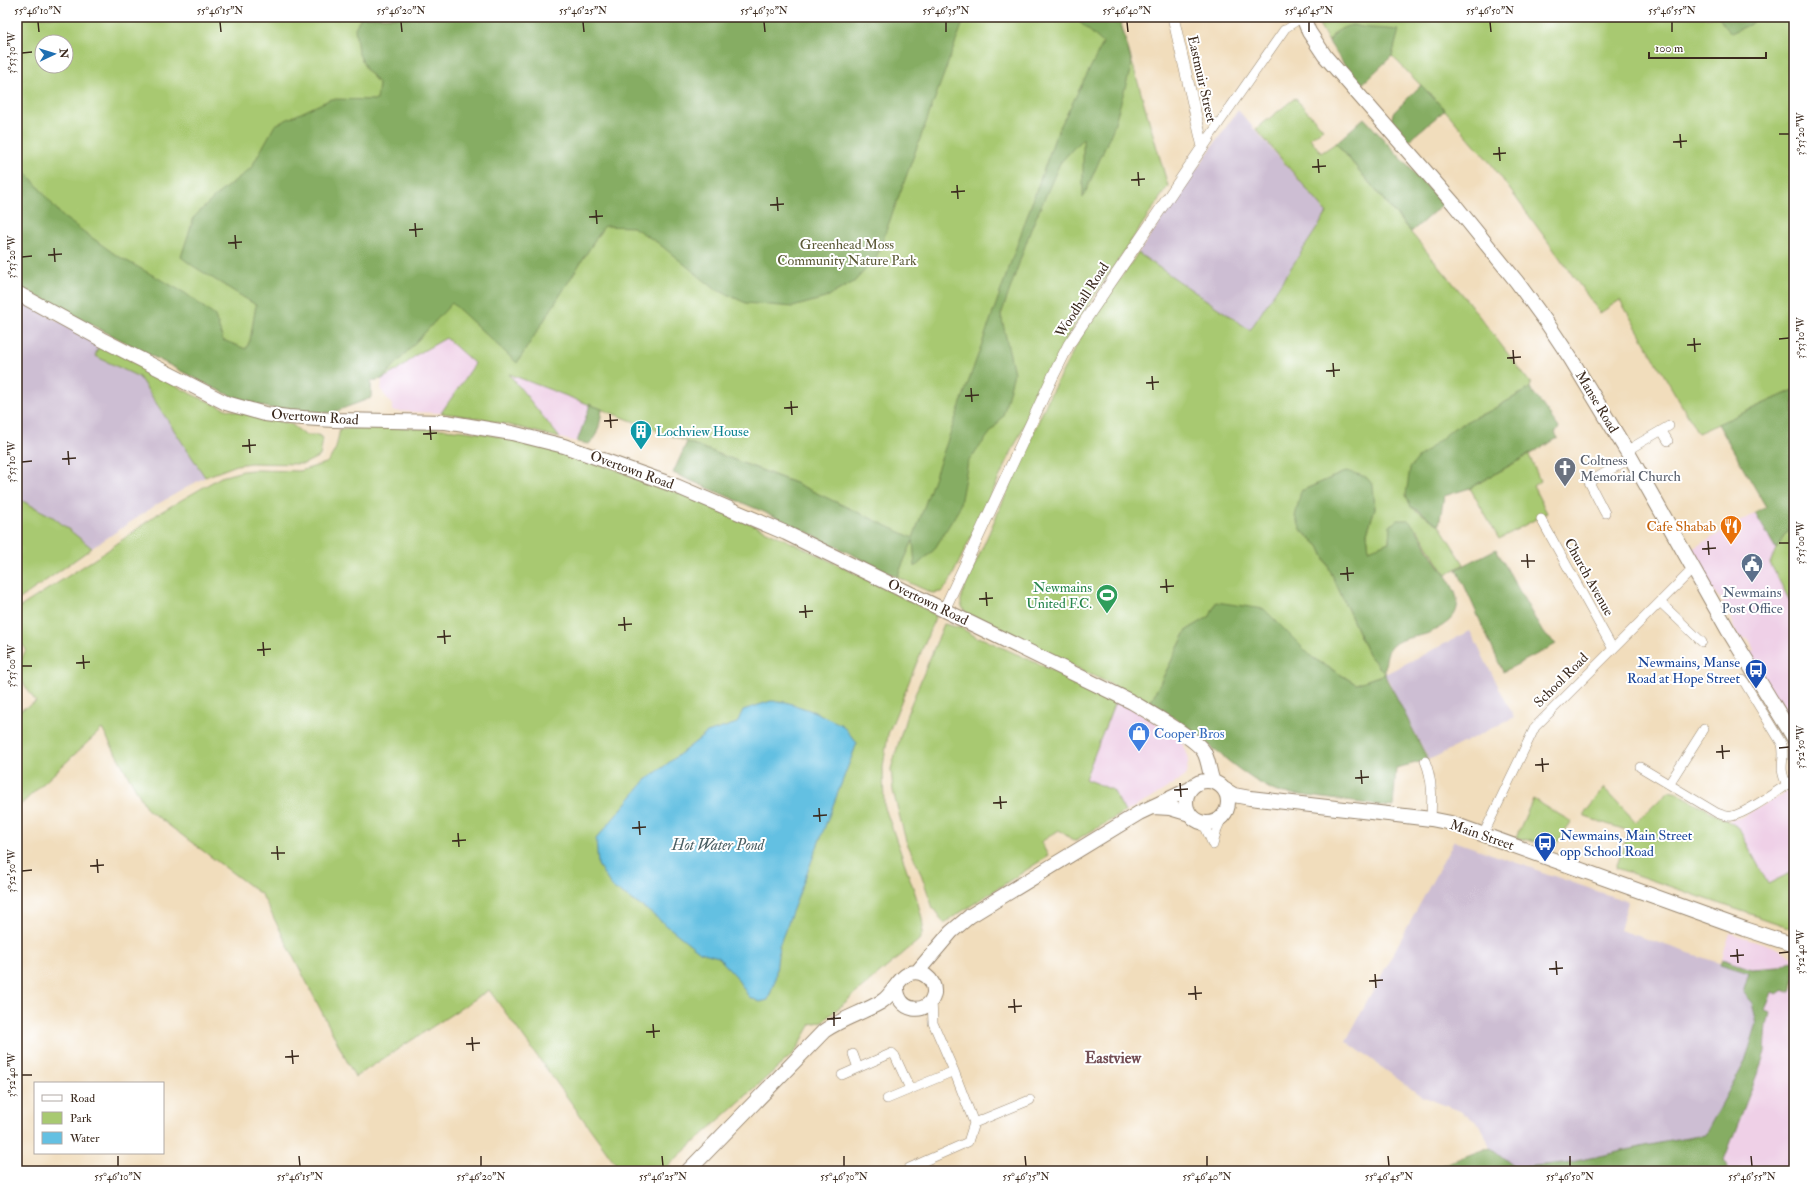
<svg xmlns="http://www.w3.org/2000/svg" width="1811" height="1188" font-family="'IM FELL Double Pica',serif">
	<rect width="100%" height="100%" fill="#fff"/>
	<filter id="ink" filterUnits="userSpaceOnUse"><feTurbulence type="fractalNoise" baseFrequency=".025" numOctaves="2"/><feDisplacementMap in="SourceGraphic" scale="8" xChannelSelector="R" yChannelSelector="G"/><feConvolveMatrix kernelMatrix="1 2 1 2 8 2 1 2 1" color-interpolation-filters="sRGB"/></filter>
	<filter id="wash" filterUnits="userSpaceOnUse"><feTurbulence type="fractalNoise" baseFrequency=".012" numOctaves="4" result="noise"/><feDisplacementMap in="SourceGraphic" scale="16" xChannelSelector="R" yChannelSelector="G"/><feGaussianBlur stdDeviation="0.9" result="paint"/><feColorMatrix in="noise" values="0 0 0 0 0 0 0 0 0 0 0 0 0 0 0 0 0 1.4 0 .05"/><feComposite in="paint" operator="in"/></filter>
	<g filter="url(#wash)">
		<rect width="100%" height="100%" fill="#f1ddbc"/>
		<!-- built -->
		<path fill="#efd0e7" d="M446,338L475,364L441,413L392,411V405L381,390L382,379L401,368L416,355Z
			M508,373L589,404L590,408L577,442L560,438Z
			M1755,513L1776,549L1770,563L1794,609V728L1749,653L1754,650L1748,639L1739,637L1734,629L1729,613L1722,600L1707,586L1690,550Z
			M1116,699L1161,726L1175,737L1183,744L1189,758L1186,774L1183,778L1148,800L1125,812L1113,790L1085,779Z
			M1794,788V871L1768,884L1738,828L1727,821L1742,817Z
			M1730,933L1775,947L1792,956L1791,960L1779,967L1752,969L1722,959Z
			M1794,985V1171H1733L1728,1169L1724,1160L1765,1052L1767,1025L1770,1013L1765,1011L1772,992L1777,994L1783,990L1791,993Z"/>
		<!-- industrial -->
		<path fill="#cdbed3" d="M1238,110L1327,213L1250,330L1138,253Z
			M17,299L100,343L95,356L139,377L205,477L156,505L92,548L53,517L17,498Z
			M1470,631L1514,717L1429,760L1385,674Z
			M1454,841L1628,902L1620,930L1749,973L1743,993L1752,1003L1757,1023L1746,1059L1705,1135L1659,1143L1572,1162L1516,1168L1490,1147L1481,1125L1460,1111L1421,1096L1346,1041Z"/>
		<!-- green -->
		<path fill="#a8c971" stroke="#727a48" fill-rule="evenodd" d="M17,17H1119L1168,186L1074,326L1052,367L948,585L941,592L932,593L897,577L913,539L795,483L509,374L560,438C521,428 482,417 441,413L475,364L446,338L416,355L401,368L382,379L371,381V398L269,408L236,398L212,387L17,286ZM42,42H66V66H42Z
			M1315,17H1794V390L1698,433L1620,300L1600,313L1492,165L1445,110L1392,56L1398,30L1363,28L1353,25L1334,33L1329,42Z
			M1295,98L1323,129L1310,138L1321,153L1336,143L1463,295L1531,384L1530,388L1488,412L1475,417L1419,457L1411,507L1439,525L1464,564L1446,575L1417,529L1390,527L1389,542L1369,551L1367,533L1375,508L1347,471L1301,491L1302,531L1319,546L1368,654L1385,674L1356,684L1313,658L1264,609L1211,616L1187,630L1150,703L969,616C958,604 960,602 965,587L1050,395L1085,329L1138,253L1250,330L1327,213L1256,129Z
			M100,343L191,394L226,409L291,424L305,435H318L323,438L320,456L304,464L250,463L237,465L205,477L139,377L95,356Z
			M379,426C419,428 458,428 497,436C534,443 569,455 605,466C720,505 829,559 936,615L888,734L883,767L884,805L916,896L922,918L923,926L922,934L919,940L823,1021L811,1024L795,1052L662,1171H621L489,990L355,1077L262,895L147,809L102,729L17,808V712L36,702L17,674V669L26,649L17,639V609L104,553L159,513L221,477L243,471L253,470L300,471L326,463L330,459L336,448L340,429Z
			M1529,455L1540,481L1533,486L1547,513L1499,539L1470,488Z
			M17,498L53,517L92,548L17,601Z
			M1794,522V609L1770,563L1776,549Z
			M944,624L961,628L978,638L979,637L1116,699L1085,779L1113,790L1125,812L1074,841L1059,830L1041,842L1048,856L944,923L933,908L920,871L906,841L893,791L891,769L907,714Z
			M1604,788L1636,822L1669,791L1678,793L1738,827L1768,884L1794,871V929L1616,868L1629,831L1585,817V813Z
			M1533,799L1572,822L1554,847L1516,837Z"/>
		<!-- forest -->
		<path fill="#86ad63" stroke="#606c40" d="M361,17H965L876,258L854,282L825,298L793,307L746,303L715,289L658,243L633,227L604,226L517,363L452,303L382,379L371,381V398L331,413L296,411L269,408L236,398L212,387L17,286V161L62,216L116,255L185,293L215,316L223,340L246,349L250,340L256,305L193,266L181,257L194,217L219,193L251,168L275,125L331,99L377,100L379,84L366,69L358,52L355,28Z
			M1074,17H1119L1132,64L1113,129L1083,198V138L1060,163L1031,229L1001,315L1014,373L1003,416L968,462L959,509L934,550L915,567L913,540L897,577L785,521L673,473L687,442L795,483L913,538L1056,135L1103,43Z
			M1719,17H1762L1757,18L1749,25L1731,33L1723,24Z
			M1352,25C1368,29 1383,28 1399,30L1392,56L1359,87L1329,42C1334,32 1340,28 1352,25Z
			M1421,85L1445,110L1408,141L1391,122L1393,113Z
			M1364,118L1443,204L1411,232L1336,143Z
			M1530,388L1559,428L1555,433L1558,438L1470,488L1444,496L1439,525L1418,510L1411,507L1406,495L1410,468L1419,457L1454,428L1475,417L1488,412Z
			M1794,390V522L1776,549L1755,513L1766,507L1718,424Z
			M589,404L602,409C600,423 599,434 589,444L577,442L589,408Z
			M1347,471L1366,477L1373,485L1375,508L1367,533L1369,550L1389,542L1390,526L1397,520H1408C1419,531 1424,544 1433,557C1453,587 1477,611 1431,632C1419,638 1402,636 1392,646C1386,651 1385,665 1385,673C1385,679 1392,688 1395,694C1406,716 1417,738 1428,760L1396,768L1393,807L1277,792C1243,777 1218,751 1189,729C1177,719 1163,711 1150,703L1187,630L1210,616L1216,602L1264,609L1313,658L1356,684L1385,674L1368,654L1319,546L1302,531L1295,517L1301,491Z
			M1496,549L1543,633L1556,644L1503,672L1457,569Z
			M1722,959L1752,969L1779,967L1791,960L1794,961V985L1791,993L1783,990L1777,994L1772,992L1765,1011L1770,1013L1767,1025L1765,1052L1761,1064L1724,1160L1728,1169L1727,1171H1308L1309,1169L1426,1171L1490,1147L1516,1168L1572,1162L1659,1143L1705,1135L1746,1059L1757,1023L1752,1003L1743,993L1749,973L1720,964Z"/>
		<!-- water -->
		<path fill="#64c0e2" stroke="#507580" d="M771,701L786,702L815,712L842,725L857,743L779,946L775,981L768,1000L760,1002L749,997L734,974L718,957L700,952L647,910L612,887L598,865L596,839L645,781L707,733L737,723L743,710Z"/>
	</g>
	<g filter="url(#ink)">
		<g fill="none" stroke-linecap="round" stroke-linejoin="round">
			<!-- pedestrian casing -->
			<g stroke="#96846d" stroke-width="8">
				<path id="pedestrian" d="M1284,30L1304,17"/>
			</g>
			<!-- minor casing -->
			<g stroke="#96846d" stroke-width="10">
				<path id="minor" d="M1208,139L1284,30
					M1662,431L1668,441
					M1626,451L1669,426
					M1605,513L1589,482L1631,458
					M1541,519L1613,649
					M1661,603L1702,642
					M1743,680L1782,744C1786,762 1777,765 1787,785
					M1425,761C1433,780 1432,799 1431,819
					M1640,767L1717,813C1722,815 1727,817 1732,816C1748,813 1779,789 1794,780
					M1669,784L1704,729
					M1199,821L1206,829L1213,845
					M1483,835L1535,727L1693,569
					M1213,845L1217,829L1223,815
					M853,1054L858,1068
					M842,1075L892,1053L895,1056L910,1089
					M887,1099L954,1071
					M974,1123L1030,1100
					M909,1168L968,1142L974,1123L954,1071L933,1023L932,999"/>
			</g>
			<!-- tertiary casing -->
			<g stroke="#96846d" stroke-width="12">
				<path id="tertiary" d="M1173,17L1203,147
					M944,610L1053,376L1069,344L1208,139"/>
			</g>
			<!-- primary casing -->
			<g stroke="#96846d" stroke-width="16">
				<path id="primary" d="M1303,17L1309,32L1325,56L1454,204L1517,282L1547,323L1571,359L1631,458L1728,630L1794,738
					M17,293L101,339L226,403L265,414L288,417L334,420L446,422L512,433L564,446L676,486L786,533L1132,702C1147,711 1197,739 1204,752C1209,761 1209,772 1213,782
					M1186 802a21 21 0 1 1 42 0a21 21 0 1 1-42 0Z
					M1224,789L1234,795L1250,798L1431,819L1451,823L1745,929L1794,945
					M1153,807L1170,808L1190,814
					M917,972L951,932L970,916L1139,813L1190,789
					M688,1171L824,1031C843,1018 862,1013 881,1002C893,995 897,979 908,974C921,968 935,979 934,993C930,1017 895,1013 897,985"/>
			</g>
			<!-- pedestrian -->
			<use href="#pedestrian" stroke="#fff" stroke-width="7"/>
			<!-- minor -->
			<use href="#minor" stroke="#fff" stroke-width="9"/>
			<!-- tertiary -->
			<use href="#tertiary" stroke="#fff" stroke-width="11"/>
			<!-- primary -->
			<use href="#primary" stroke="#fff" stroke-width="14"/>
		</g>
	</g>
	<!-- ticks -->
	<path fill="none" stroke="#3b2a1e" stroke-width="1.5" d="M38,22L39,32M220,22L221,32M401,22L402,32M583,22L584,32M764,22L765,32M946,22V32M1127,22L1128,32M1309,22V32M1490,22L1491,32M1672,22V32M22,53L32,52M1680,134L1681,148M1779,134H1789M1673,142L1687,141M1499,147L1500,161M1493,154L1506,153M1318,159L1319,173M1312,167L1326,166M1138,172L1139,186M1131,180L1145,179M957,185L958,199M951,192L965,191M777,197L778,211M770,205L784,204M596,210L597,224M589,217L603,216M415,223L416,237M409,230L423,229M235,235L236,249M228,243L242,242M54,248L55,262M48,255L62,254M22,257L32,256M1694,338L1695,352M1779,339L1789,338M1687,345L1701,344M1513,350L1514,364M1507,358L1521,357M1333,363L1334,377M1326,371L1340,370M1152,376L1153,390M1146,383L1159,382M971,388L972,402M965,396L979,395M791,401L792,415M784,408L798,407M610,414L611,428M604,421L618,420M430,426L431,440M423,434L437,433M249,439L250,453M242,446L256,445M68,451L69,465M62,459L76,458M22,462L32,461M1708,541L1709,555M1779,543H1789M1702,549L1716,548M1527,554L1528,568M1521,561H1535M1347,567L1348,581M1340,574L1354,573M1166,579L1167,593M1160,587L1174,586M986,592L987,606M979,599L993,598M805,605L806,618M799,612L813,611M624,617L625,631M618,625L632,624M444,630L445,644M437,637L451,636M263,642L264,656M257,650L271,649M83,655L84,669M76,663L90,662M22,666H32M1722,745L1723,759M1779,748L1789,747M1716,752L1730,751M1542,758L1543,772M1535,765L1549,764M1361,770L1362,784M1355,778L1369,777M1180,783L1181,797M1174,790L1188,789M1000,796L1001,809M993,803L1007,802M819,808L820,822M813,816L827,815M639,821L640,835M632,828L646,827M458,833L459,847M452,841L466,840M277,846L278,860M271,853H285M97,859L98,873M90,866L104,865M22,871L32,870M1737,949L1738,963M1779,953L1789,952M1730,956L1744,955M1556,961L1557,975M1549,969L1563,968M1375,974L1376,988M1369,981L1383,980M1195,986L1196,1000M1188,994L1202,993M1014,999L1015,1013M1008,1007L1022,1006M834,1012V1026M827,1019L841,1018M653,1024L654,1038M646,1032L660,1031M472,1037L473,1051M466,1044L480,1043M292,1050L293,1064M285,1057L299,1056M22,1075H32M118,1156V1166M299,1156L300,1166M481,1156V1166M662,1156L663,1166M844,1156V1166M1025,1156L1026,1166M1207,1156V1166M1388,1156L1389,1166M1570,1156V1166M1751,1156L1752,1166"/>
	<!-- icons -->
	<defs>
		<g id="building-pin" transform="scale(1.15)"><path d="M0 17L-7.5 6A9.5 9.5 0 1 1 7.5 6Z" fill="#0f9aa8" stroke="#fff"/><path d="M-4-6H4V6H1V3H-1V6H-4ZM-2.5-4.3h1.7v1.8h-1.7ZM.8-4.3h1.7v1.8H.8ZM-2.5-1h1.7V.8h-1.7ZM.8-1h1.7V.8H.8Z" fill="#fff"/></g>
		<g id="church-pin" transform="scale(1.15)"><path d="M0 17L-7.5 6A9.5 9.5 0 1 1 7.5 6Z" fill="#6b7280" stroke="#fff"/><path d="M-1.2-6h2.4v3.5h3.3v2.4h-3.3V6h-2.4V-.1h-3.3v-2.4h3.3Z" fill="#fff"/></g>
		<g id="restaurant-pin" transform="scale(1.15)"><path d="M0 17L-7.5 6A9.5 9.5 0 1 1 7.5 6Z" fill="#e8710a" stroke="#fff"/><path d="M-5-6h1v4h1v-4h1v4h1v-4h1v5L-1.5 .5V6h-2V.5L-5-1ZM5-6V6H3V1.5H1.5Q1.5-4 5-6Z" fill="#fff"/></g>
		<g id="civic-pin" transform="scale(1.15)"><path d="M0 17L-7.5 6A9.5 9.5 0 1 1 7.5 6Z" fill="#5c6f8a" stroke="#fff"/><path d="M-.6-6.5H3V-4.5H.6V-3L4-1V1h2V6H-6V1h2V-1L-.6-3ZM-1.2 2.5V6h2.4V2.5Z" fill="#fff"/></g>
		<g id="stadium-pin" transform="scale(1.15)"><path d="M0 17L-7.5 6A9.5 9.5 0 1 1 7.5 6Z" fill="#2e9e5b" stroke="#fff"/><path d="M0-5a6.5 5 0 1 0 0 10a6.5 5 0 1 0 0-10ZM-3.5-1.8h7v3.6h-7Z" fill="#fff"/></g>
		<g id="bus-pin" transform="scale(1.15)"><path d="M0 17L-7.5 6A9.5 9.5 0 1 1 7.5 6Z" fill="#1a4fb4" stroke="#fff"/><path d="M-5-6H5V4H4V6H2V4H-2V6H-4V4H-5ZM-3.5-4V0h7V-4ZM-3.5 1.2v1.5H-2V1.2ZM2 1.2v1.5H3.5V1.2Z" fill="#fff"/></g>
		<g id="shop-pin" transform="scale(1.15)"><path d="M0 17L-7.5 6A9.5 9.5 0 1 1 7.5 6Z" fill="#3f7fe0" stroke="#fff"/><path d="M-5-2.5h2.3a2.7 3.5 0 0 1 5.4 0H5L5.5 6h-11ZM-1.5-2.5h3a1.5 2.3 0 0 0-3 0Z" fill="#fff"/></g>
	</defs>
	<g fill-rule="evenodd">
		<use href="#building-pin" x="641" y="431"/>
		<use href="#church-pin" x="1565" y="468"/>
		<use href="#restaurant-pin" x="1731" y="526"/>
		<use href="#civic-pin" x="1752" y="564"/>
		<use href="#stadium-pin" x="1107" y="595"/>
		<use href="#bus-pin" x="1756" y="670"/>
		<use href="#shop-pin" x="1139" y="733"/>
		<use href="#bus-pin" x="1545" y="843"/>
	</g>
	<g text-anchor="middle" dominant-baseline="central" stroke-width="4" stroke-linejoin="round" paint-order="stroke">
		<!-- street labels -->
		<g font-size="14" fill="#3b2a1e" stroke="#fff">
			<text transform="translate(1202 79) rotate(77)">Eastmuir Street</text>
			<text transform="translate(1082 300) rotate(-57)">Woodhall Road</text>
			<text transform="translate(1597 402) rotate(59)">Manse Road</text>
			<text transform="translate(315 417) rotate(4)">Overtown Road</text>
			<text transform="translate(632 470) rotate(20)">Overtown Road</text>
			<text transform="translate(1589 577) rotate(61)">Church Avenue</text>
			<text transform="translate(928 602) rotate(26)">Overtown Road</text>
			<text transform="translate(1561 680) rotate(-45)">School Road</text>
			<text transform="translate(1482 835) rotate(19)">Main Street</text>
		</g>
		<!-- park labels -->
		<g font-size="14" fill="#5c5a37" stroke="#fff">
			<text x="847" y="244">Greenhead Moss<tspan x="847" dy="16">Community Nature Park</tspan></text>
		</g>
		<!-- culture labels -->
		<g font-size="14" fill="#0d838f" stroke="#fff" text-anchor="start">
			<text x="656" y="431">Lochview House</text>
		</g>
		<!-- worship labels -->
		<g font-size="14" fill="#5b616d" stroke="#fff" text-anchor="start">
			<text x="1580" y="460">Coltness<tspan x="1580" dy="16">Memorial Church</tspan></text>
		</g>
		<!-- food labels -->
		<g font-size="14" fill="#c56008" stroke="#fff" text-anchor="end">
			<text x="1716" y="526">Cafe Shabab</text>
		</g>
		<!-- leisure labels -->
		<g font-size="14" fill="#27864d" stroke="#fff" text-anchor="end">
			<text x="1092" y="587">Newmains<tspan x="1092" dy="16">United F.C.</tspan></text>
		</g>
		<!-- service labels -->
		<g font-size="14" fill="#4e5e75" stroke="#fff">
			<text x="1752" y="592">Newmains<tspan x="1752" dy="16">Post Office</tspan></text>
		</g>
		<!-- transit labels -->
		<g font-size="14" fill="#164399" stroke="#fff" text-anchor="end">
			<text x="1740" y="662">Newmains, Manse<tspan x="1740" dy="16">Road at Hope Street</tspan></text>
			<text x="1560" y="835" text-anchor="start">Newmains, Main Street<tspan x="1560" dy="16">opp School Road</tspan></text>
		</g>
		<!-- shop labels -->
		<g font-size="14" fill="#366cbe" stroke="#fff" text-anchor="start">
			<text x="1154" y="733">Cooper Bros</text>
		</g>
		<!-- water labels -->
		<g font-size="15" font-style="italic" fill="#495e63" stroke="#fff">
			<text x="718" y="845">Hot Water Pond</text>
		</g>
		<!-- quarter labels -->
		<g font-size="16" font-weight="bold" fill="#734e54" stroke="#fff">
			<text x="1113" y="1058">Eastview</text>
		</g>
	</g>
	<!-- margin -->
	<rect width="1811" height="1188" fill="none" stroke="#fff" stroke-width="44"/>
	<!-- legend -->
	<rect x="34" y="1082" width="130" height="72" fill="#ffffff" stroke="#b1aaa5"/>
	<rect x="42" y="1095" width="20" height="6" fill="#ffffff" stroke="#b1aaa5"/>
	<text x="70" y="1102" font-size="12" fill="#3b2a1e">Road</text>
	<rect x="42" y="1112" width="20" height="12" fill="#a8c971" stroke="#b1aaa5"/>
	<text x="70" y="1122" font-size="12" fill="#3b2a1e">Park</text>
	<rect x="42" y="1132" width="20" height="12" fill="#64c0e2" stroke="#b1aaa5"/>
	<text x="70" y="1142" font-size="12" fill="#3b2a1e">Water</text>
	<!-- north arrow -->
	<g transform="translate(54 54) rotate(86)"><circle r="19" fill="#ffffff" stroke="#b1aaa5"/>
	<path d="M0-3L7 15L0 10L-7 15Z" fill="#1f6fb2"/>
	<text y="-6" font-size="11" font-weight="bold" text-anchor="middle" fill="#3b2a1e">N</text>
	</g>
	<!-- scale -->
	<path d="M1649 52v6h117v-6" fill="none" stroke="#3b2a1e" stroke-width="2"/>
	<text x="1655" y="52" font-size="12" fill="#3b2a1e" stroke="#ffffff" stroke-width="3" paint-order="stroke">100 m</text>
	<rect x="22" y="22" width="1767" height="1144" fill="none" stroke="#3b2a1e" stroke-width="1.5"/>
	<g font-size="10" text-anchor="middle" fill="#3b2a1e">
		<text x="38" y="14">55°46'10"N</text>
		<text x="220" y="14">55°46'15"N</text>
		<text x="401" y="14">55°46'20"N</text>
		<text x="583" y="14">55°46'25"N</text>
		<text x="764" y="14">55°46'30"N</text>
		<text x="946" y="14">55°46'35"N</text>
		<text x="1127" y="14">55°46'40"N</text>
		<text x="1309" y="14">55°46'45"N</text>
		<text x="1490" y="14">55°46'50"N</text>
		<text x="1672" y="14">55°46'55"N</text>
		<text transform="translate(11 53) rotate(-90)" y="4">3°53'30"W</text>
		<text transform="translate(1800 134) rotate(-90)" y="4">3°53'20"W</text>
		<text transform="translate(11 257) rotate(-90)" y="4">3°53'20"W</text>
		<text transform="translate(1800 338) rotate(-90)" y="4">3°53'10"W</text>
		<text transform="translate(11 462) rotate(-90)" y="4">3°53'10"W</text>
		<text transform="translate(1800 543) rotate(-90)" y="4">3°53'00"W</text>
		<text transform="translate(11 666) rotate(-90)" y="4">3°53'00"W</text>
		<text transform="translate(1800 747) rotate(-90)" y="4">3°52'50"W</text>
		<text transform="translate(11 871) rotate(-90)" y="4">3°52'50"W</text>
		<text transform="translate(1800 952) rotate(-90)" y="4">3°52'40"W</text>
		<text transform="translate(11 1075) rotate(-90)" y="4">3°52'40"W</text>
		<text x="118" y="1180">55°46'10"N</text>
		<text x="300" y="1180">55°46'15"N</text>
		<text x="481" y="1180">55°46'20"N</text>
		<text x="663" y="1180">55°46'25"N</text>
		<text x="844" y="1180">55°46'30"N</text>
		<text x="1026" y="1180">55°46'35"N</text>
		<text x="1207" y="1180">55°46'40"N</text>
		<text x="1389" y="1180">55°46'45"N</text>
		<text x="1570" y="1180">55°46'50"N</text>
		<text x="1752" y="1180">55°46'55"N</text>
	</g>
</svg>
